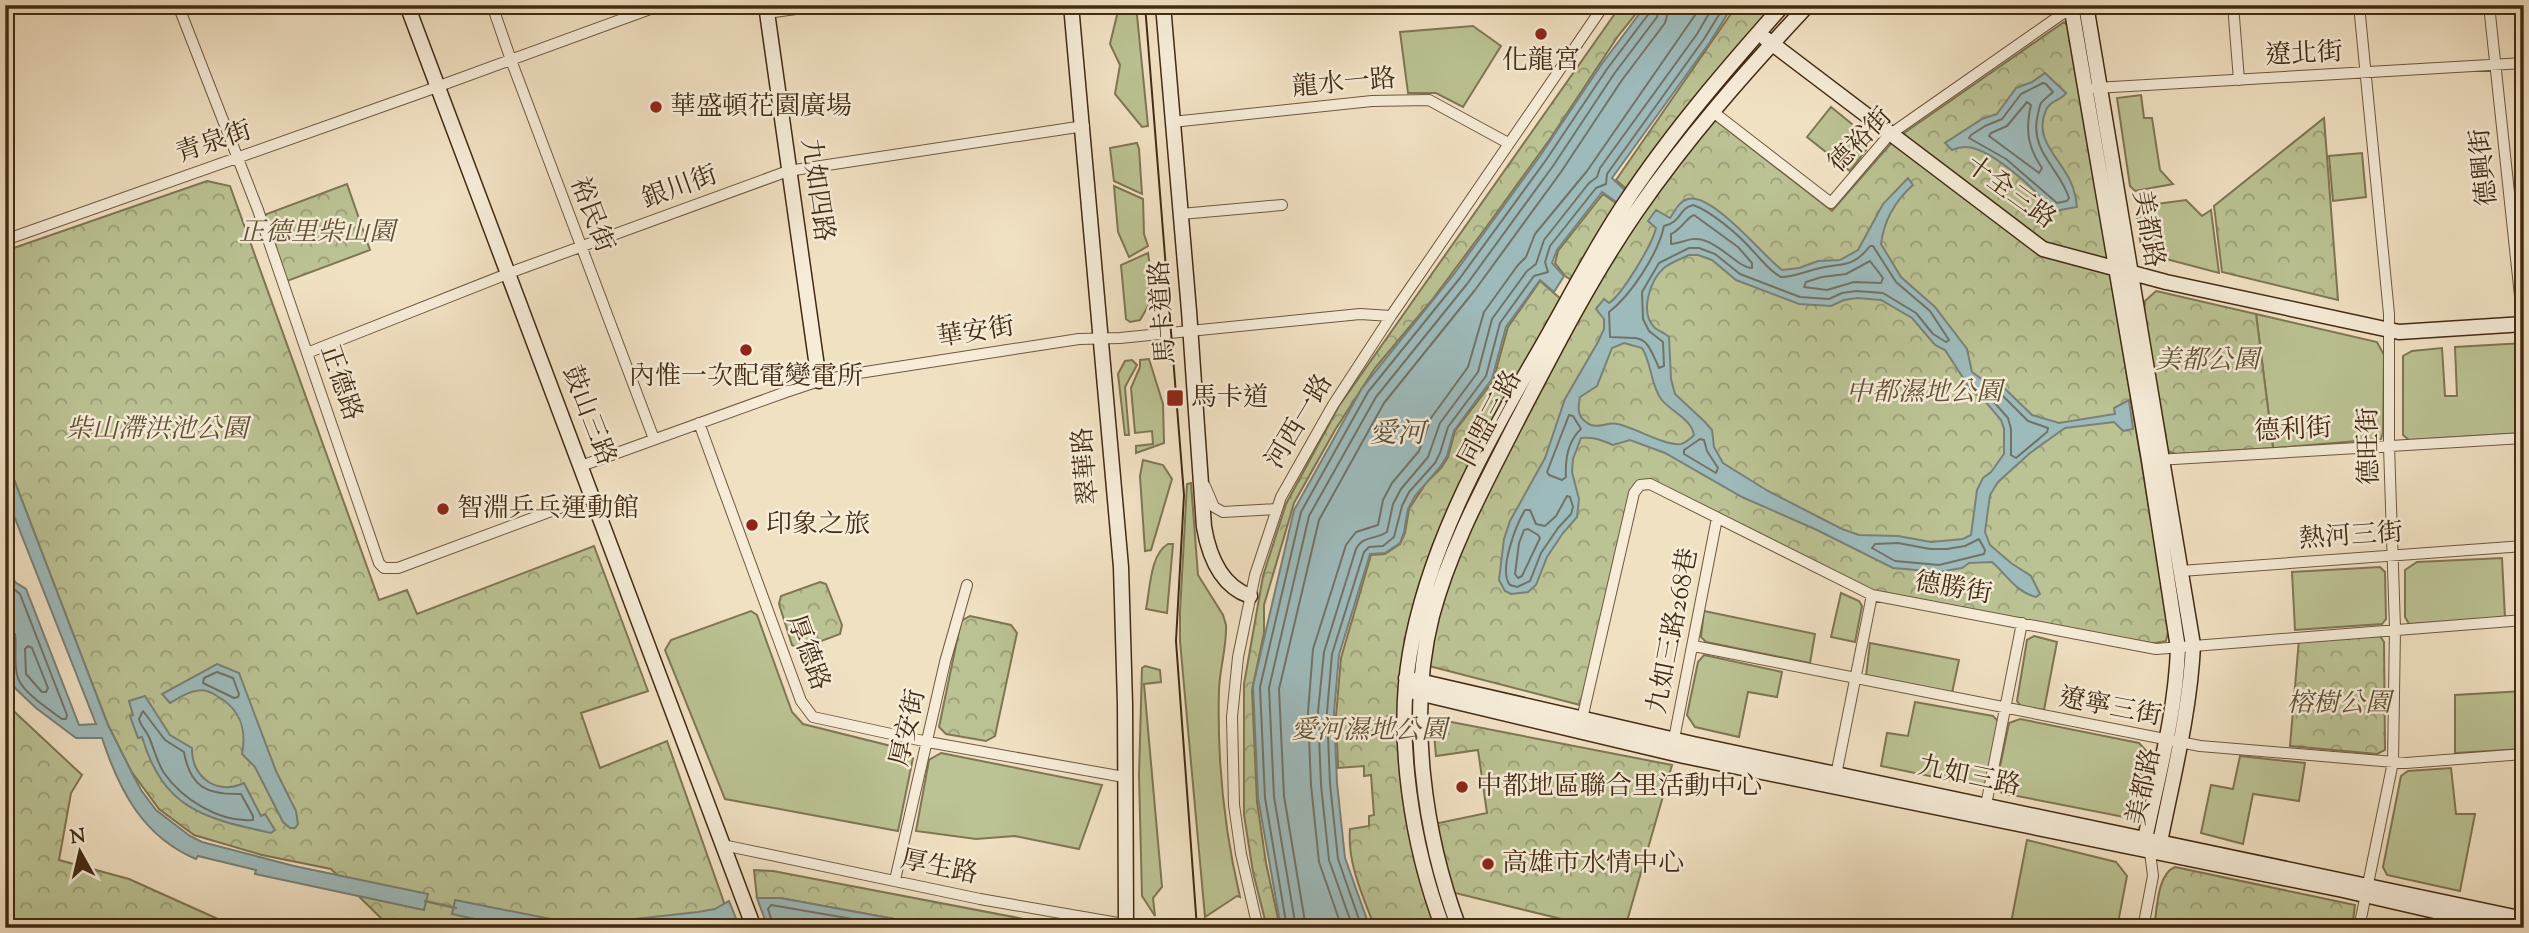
<svg xmlns="http://www.w3.org/2000/svg" width="2529" height="933" font-family="'Sorts Mill Goudy','Noto Serif TC',serif">
	<defs>
		<pattern id="forest-crowns" width="20" height="18" patternUnits="userSpaceOnUse" patternTransform="scale(1.75)"><rect width="20" height="18" fill="#bbc293"/><path d="M2 6a3 3 0 1 1 6 0M12 15a3 3 0 1 1 6 0" fill="none" stroke="#9a9e77"/></pattern>
	</defs>
	<rect width="100%" height="100%" fill="#f1e1c3"/>
	<filter id="stains"><feTurbulence type="fractalNoise" baseFrequency=".00286" numOctaves="4"/><feColorMatrix values="0 0 0 0 .2 0 0 0 0 .09 0 0 0 0 .02 0 0 0 .5 -.17"/></filter>
	<radialGradient id="worn" r=".72"><stop offset=".6" stop-color="#630" stop-opacity="0"/><stop offset="1" stop-color="#630" stop-opacity=".3"/></radialGradient>
	<!-- grass -->
	<path fill="#bbc293" stroke="#7f7653" stroke-width="2" d="M1125,5H1136L1148,126L1142,127L1115,94L1120,65L1110,44L1117,15Z
		M1473,26L1501,46L1463,107L1436,93H1408L1400,32Z
		M2141,95L2144,118H2152L2160,170L2173,184L2135,191L2130,186L2117,98Z
		M1831,107L1868,137L1869,146L1850,171L1807,137Z
		M1137,143L1139,149L1142,194L1114,181L1110,148Z
		M2362,153L2366,197L2333,201L2329,156Z
		M1114,186L1143,199L1144,234L1148,246L1129,257L1118,232Z
		M2186,200L2202,216L2211,210L2219,273L2151,255L2141,246L2136,213L2142,206Z
		M1148,253L1154,296L1140,320L1130,322L1126,319L1121,265Z
		M2256,314L2377,342L2384,355L2383,433L2381,439L2273,448Z
		M2524,343V433L2409,440L2403,435V356L2412,351L2442,348L2445,396H2457L2455,347Z
		M1149,359L1163,404L1164,443L1136,453V446L1153,444L1152,431L1135,433L1131,388L1140,367V360Z
		M1132,360L1137,365L1125,387L1129,435H1125L1118,374L1125,361Z
		M1143,460L1163,465L1172,479L1151,550L1145,551L1140,476Z
		M1191,483L1198,575L1223,615L1226,625C1227,646 1220,667 1219,689C1217,758 1224,829 1240,897L1237,896L1205,917L1180,641V612L1187,484Z
		M1168,544H1173L1167,613L1146,609C1150,590 1150,554 1168,544Z
		M2502,558L2505,618L2409,624L2405,617V570L2417,562Z
		M2380,567L2385,572L2386,619L2382,624L2295,630L2292,572Z
		M1841,593L1859,601L1862,606L1855,642L1831,637Z
		M751,611L757,615L792,712L803,724L907,750L913,758L898,831L725,799L665,650L671,640Z
		M1704,611L1815,634L1810,663L1706,642L1701,637Z
		M2034,636L2057,642L2044,710L2021,706L2017,701L2027,640Z
		M1870,643L1959,660L1952,693L1866,676Z
		M1704,655L1782,672L1777,697L1748,692L1739,737L1695,727L1687,715L1698,662Z
		M1145,666L1160,670L1161,682L1144,684L1162,887L1153,898L1155,916L1142,896L1139,775L1142,668Z
		M2524,691V749L2455,753V695Z
		M1915,702L1993,716L1999,722L1986,783L1978,786L1881,766L1887,733L1908,736Z
		M2020,719L2139,743L2149,754L2139,811L2124,817L2002,793L1996,786L2009,723Z
		M941,753L1102,785L1079,849L1015,836L976,839L916,831L929,760Z
		M2240,756L2305,763L2299,801L2253,794L2243,844L2201,833L2211,785L2233,789Z
		M2451,768L2456,814H2475L2460,891L2387,875L2383,867L2401,776L2408,771Z
		M2027,840L2116,862L2127,876L2117,928H2010Z"/>
	<!-- forest -->
	<path fill="url(#forest-crowns)" stroke="#7f7653" stroke-width="2" d="M1621,5H1643L1618,36L1550,139L1487,226L1432,300L1375,368L1335,430L1294,503L1264,605V633L1252,690L1257,802L1266,863L1280,928H1267L1253,872L1244,815V684L1263,576L1286,504L1339,406Z
		M1737,5H1779L1630,192L1616,180Z
		M2064,22L2069,27L2169,628L2166,641L2150,644L1872,595L1650,484L1640,485L1580,705L1429,666L1439,610L1472,523L1583,307L1640,215L1711,117L1832,211L1894,140Z
		M2324,118L2338,300L2222,272L2214,206Z
		M207,181L230,186L379,600L407,590L417,614L594,546L648,691L581,713L600,768L667,741L733,928H391L331,869L262,855L194,835L159,809L131,771L108,725L5,456V251Z
		M347,184L370,250L287,281L264,215Z
		M1603,194L1620,206L1573,281L1565,276L1555,263L1558,251Z
		M1540,281L1562,300L1452,503L1433,544L1417,592L1409,630L1405,798L1417,871L1436,928H1375C1363,896 1347,863 1350,829L1369,826V816L1374,815L1371,775L1364,776V766L1338,768L1336,716L1341,658L1371,555L1385,554L1400,544L1405,533L1409,509L1426,483L1441,468L1448,457L1455,431L1493,381L1508,327Z
		M2156,291L2256,314L2273,448L2176,454L2168,451L2144,316L2145,301Z
		M820,582L826,584L842,625L840,634L800,649L792,645L779,604L781,596Z
		M970,616L1011,625L1017,633L995,736L986,741L946,734L939,727L961,621Z
		M2380,636L2384,642L2385,750L2377,754L2290,746L2299,639Z
		M5,703L82,775L71,793L59,860L129,879L238,928H5Z
		M1436,719L1672,765L1625,928H1598L1451,892L1434,824L1487,813L1478,750L1436,756L1433,722Z
		M2175,867L2355,905L2352,928H2154C2157,910 2157,874 2175,867Z
		M754,870L773,871L1071,928H944L780,898H757Z"/>
	<!-- water -->
	<path fill="#9ebbbc" stroke="#7a8178" stroke-width="2" fill-rule="evenodd" d="M1646,5H1733L1710,42L1612,178L1628,193L1621,205L1602,192L1557,250L1552,263L1564,276L1554,292L1540,280L1506,327L1492,379L1454,431L1447,456L1440,467L1415,496L1408,509L1404,532L1400,543L1385,553L1370,554L1339,655L1334,713L1337,783L1345,858L1370,928H1281L1258,798L1253,686L1294,510L1362,388L1454,274L1540,156L1601,65Z
		M2045,73L2066,93C2061,101 2050,100 2046,110C2035,135 2052,151 2064,170C2071,180 2076,194 2077,207L2049,212C2045,194 1997,157 1979,150C1970,146 1961,146 1952,150L1945,143L1982,119L1997,114L2016,88L2032,82Z
		M1908,178L1913,185C1895,201 1884,220 1881,244L1901,277L1935,307L1967,349L1972,372L1983,380L1999,383L2032,415L2059,423L2115,414L2114,408L2129,400L2133,429L2123,431L2114,422L2065,428L2030,453L1998,482L1990,495L1985,532L1990,545L2011,563L2031,576L2040,594L2036,597C2016,592 2007,575 1992,562L1969,563L1962,568L1939,572L1893,568L1817,530L1742,497L1665,453L1630,440L1613,445C1602,440 1594,437 1581,438L1573,459L1572,472L1579,499L1577,517L1563,533L1547,557L1536,585L1528,592L1511,594L1505,591L1499,580L1504,539L1510,521L1545,458L1565,399L1598,342L1604,329V319L1596,309L1604,299L1609,303C1622,295 1653,243 1656,228L1648,221L1656,210L1670,218C1675,211 1679,201 1688,199C1712,192 1764,257 1782,270L1799,268L1818,261L1840,260L1858,250L1883,204ZM1689,255H1698L1712,260L1736,280L1799,304L1831,306L1844,300L1857,298L1881,300L1912,318L1935,345L1945,350L1971,390L1985,401L2001,420L2004,429V454L1991,472L1983,478L1977,490L1971,535L1963,539L1931,542L1898,536L1859,535L1842,529L1768,491L1723,463L1714,447L1712,430L1705,422L1675,394L1671,379L1669,337C1665,333 1659,331 1655,328C1639,313 1650,280 1664,268C1671,262 1681,259 1689,255ZM1624,343L1642,348C1652,364 1650,383 1661,399C1671,412 1691,418 1694,435C1691,438 1686,443 1681,444C1665,446 1633,427 1618,424C1606,421 1597,431 1586,422C1577,416 1578,407 1580,397L1597,386L1612,348Z
		M5,456L108,725L131,771L141,790L156,810L190,836L202,842L294,866L428,894L424,910L255,874L256,870L198,856L196,859C143,837 119,790 102,738H76L36,708L16,689L10,679L9,642L5,607V555L15,582L26,589L79,725L96,724L5,493Z
		M217,664L239,673L276,771L296,811L298,824L295,828H290L283,822L255,767L242,754C247,728 240,709 217,696C211,692 203,689 196,691C186,692 178,699 170,703L162,694Z
		M145,696L170,735L192,748C191,777 217,796 244,783L261,816L265,814L275,830L271,833C204,818 164,810 142,737L138,738L130,716L133,715L129,701Z
		M757,898H780L944,928H832L798,923L768,928Z
		M455,900L581,925L698,912L715,909L729,901L737,921L670,928H516L452,914Z"/>
	<g fill="none" stroke-linecap="round" stroke-linejoin="round">
		<!-- shore -->
		<path stroke="#707368" stroke-width="2" d="M2043,83L2046,84L2053,92C2050,95 2044,99 2041,103C2039,107 2038,114 2037,119C2031,152 2060,169 2069,198L2067,201L2057,203L2006,159L1969,138L1971,135L1985,126L2002,119L2021,94Z
			M2027,102L2031,105C2025,130 2028,148 2042,168L2039,173L1989,136L1991,133L2007,126Z
			M1693,205C1711,211 1739,235 1752,250C1762,260 1768,270 1781,277C1795,277 1806,271 1820,268C1843,263 1853,268 1870,246H1873L1896,282L1930,311L1949,340L1946,342L1933,334L1916,313L1883,293L1856,291L1842,293L1829,299L1800,297L1740,274L1715,254L1699,248H1689L1659,263L1642,292L1643,319L1649,331L1663,342L1664,366L1659,368C1644,333 1645,339 1610,337L1609,312C1631,295 1658,254 1664,226C1682,222 1678,209 1693,205Z
			M1694,215L1738,247L1752,263V268C1739,268 1722,245 1703,240C1691,236 1681,244 1671,244V234C1681,230 1687,217 1694,215Z
			M1870,261L1883,278L1881,283L1854,282L1827,290L1804,287L1806,282L1822,277L1846,274Z
			M1989,387L1996,389L2028,421L2048,428L2047,432L2016,458L2011,455V429L2008,418L1985,392L1986,389Z
			M1569,415L1573,416L1581,429C1568,441 1565,460 1566,477L1562,480L1549,475L1547,472Z
			M1700,439L1704,440L1707,451L1718,468L1716,473L1684,454V450Z
			M1567,496L1570,497L1573,507L1571,514L1558,528L1541,553L1530,581L1517,587L1510,585C1498,571 1516,525 1525,510H1530L1536,524L1545,526L1556,516Z
			M1528,529L1538,535L1540,538L1522,576L1518,578L1515,574L1519,543L1524,530Z
			M1979,539L1985,550L1984,554L1939,565L1895,561L1872,548L1875,544L1898,543L1930,549H1947L1965,546Z
			M5,575L10,586L20,594L67,715L66,719H62C50,710 23,693 18,678C13,665 17,647 15,634L11,629L5,628
			M28,646L32,648L48,688L46,692H42L26,674L25,649Z
			M217,672L233,678L239,694L238,697L234,698L203,683L204,678Z
			M143,711L165,740L184,752C190,787 207,795 241,794L253,816V820C220,823 182,799 164,773C157,762 154,749 149,737C146,730 141,727 139,719Z
			M774,928L768,909L771,905L905,928
			M1287,928L1265,798L1260,687L1301,512L1368,392L1460,278L1546,160L1607,69L1650,12L1651,5
			M1296,928L1274,797L1269,688L1309,516L1376,397L1467,284L1553,166L1614,74L1657,17L1660,5
			M1306,928L1284,796L1279,689L1319,520L1384,403L1475,290L1561,172L1622,80L1665,23L1670,5
			M1342,928L1319,862L1311,785L1308,712L1313,649L1346,545L1356,532L1378,525L1383,500L1392,483L1419,451L1431,418L1468,367L1484,312L1518,265L1526,257L1535,234L1587,171L1702,5
			M1353,928L1329,860L1321,785L1318,712L1324,652L1356,549C1363,535 1376,540 1387,532L1393,504L1401,489L1428,457L1440,423L1478,372L1492,319L1527,271L1536,264L1544,240L1589,183L1597,177L1600,168L1697,34L1714,5
			M1362,928L1338,859L1330,784L1327,712L1332,654L1364,552L1369,547L1383,546L1394,537L1402,506L1409,492L1435,463L1440,453L1448,427L1486,376L1500,323L1534,276L1548,272L1545,262L1550,246L1596,188L1606,184L1607,174L1704,39L1725,5"/>
		<!-- stream -->
		<path stroke="#7a8178" stroke-width="2.5" d="M425,901L456,908"/>
		<!-- street casing -->
		<g stroke="#6e583f" stroke-width="12">
			<path id="street" d="M178,5L258,210L379,563L384,568H398L592,496
				M492,5L511,60L654,439
				M2233,5L2239,80
				M2489,5L2523,324
				M767,13L824,5
				M2095,88L2524,63
				M1712,111L1831,203L1889,135L2062,14L2086,8
				M1172,122L1372,101L1429,100L1508,143
				M1181,214L1282,205
				M5,240L423,92L661,5
				M307,353L517,270L788,171L1084,126
				M699,423L801,701L813,717L928,742L1124,777
				M2157,460L2524,438
				M581,466L786,392L819,381L859,373L1079,339L1120,338L1360,314L1391,316
				M1205,486L1214,507L1223,512L1276,509
				M2181,571L2524,546
				M1694,646L2200,746L2406,763L2524,754
				M1582,719L1634,493L1640,485L1650,484L1872,595L2156,649L2524,620
				M1673,744L1717,518
				M1835,780L1872,595
				M1986,805L2022,623
				M723,845L980,899L1147,928
				M895,880L945,662L967,585
				M1258,928L1241,854L1234,805L1232,717L1238,657L1255,575L1281,497L1333,405L1391,316L1604,5
				M2143,928L2153,876L2150,852
				M2359,928L2393,762L2395,628L2389,446V314L2359,5"/>
		</g>
		<!-- secondary casing -->
		<g stroke="#432b13" stroke-width="17">
			<path id="secondary" d="M407,5L754,928
				M766,5L819,381
				M1071,5L1121,567L1125,704L1126,925
				M1163,5L1189,311L1204,527C1209,556 1221,586 1250,596
				M2071,5L2149,460L2178,648C2176,712 2158,776 2145,839L2148,845
				M2086,5L2193,645C2190,711 2173,777 2160,842L2155,847
				M1766,39L2043,249L2166,282L2399,332L2524,324
				M1406,678L1693,744L2524,919
				M1406,690L1684,756L2343,890L2509,928
				M1443,928C1412,846 1395,739 1410,653C1428,548 1482,450 1535,358C1565,307 1592,252 1625,203C1671,133 1727,68 1783,5
				M1459,928C1424,835 1407,714 1432,616C1450,548 1484,486 1516,423C1553,352 1590,279 1636,212C1687,138 1746,71 1808,5"/>
		</g>
		<!-- street -->
		<use href="#street" stroke="#f6ecd8" stroke-width="10"/>
		<!-- secondary -->
		<use href="#secondary" stroke="#f6ecd8" stroke-width="14"/>
		<!-- tram -->
		<path stroke="#432b13" stroke-width="2" d="M1145,5L1184,495L1176,641L1197,928"/>
	</g>
	<!-- markers -->
	<g fill="#8f2418" stroke="#f6ecd8" stroke-width="2.5">
		<circle cx="1541" cy="34" r="7"/>
		<circle cx="656" cy="107" r="7"/>
		<circle cx="746" cy="350" r="7"/>
		<rect x="1166" y="389" width="18" height="18" rx="3.5"/>
		<circle cx="443" cy="509" r="7"/>
		<circle cx="752" cy="525" r="7"/>
		<circle cx="1462" cy="787" r="7"/>
		<circle cx="1488" cy="864" r="7"/>
	</g>
	<g text-anchor="middle" dominant-baseline="central" stroke-width="5" stroke-linejoin="round" paint-order="stroke">
		<!-- street labels -->
		<g font-size="26" fill="#432b13" stroke="#f6ecd8">
			<text transform="translate(2304 55) rotate(-3)">遼北街</text>
			<text transform="translate(1344 84) rotate(-5)">龍水一路</text>
			<text transform="translate(1861 141) rotate(-46)">德裕街</text>
			<text transform="translate(214 143) rotate(-19)">青泉街</text>
			<text transform="translate(2485 167) rotate(-96)">德興街</text>
			<text transform="translate(680 188) rotate(-20)">銀川街</text>
			<text transform="translate(816 190) rotate(82)">九如四路</text>
			<text transform="translate(2010 193) rotate(36)">十全三路</text>
			<text transform="translate(591 215) rotate(69)">裕民街</text>
			<text transform="translate(2147 229) rotate(80)">美都路</text>
			<text transform="translate(1164 312) rotate(-94)">馬卡道路</text>
			<text transform="translate(976 333) rotate(-9)">華安街</text>
			<text transform="translate(340 383) rotate(71)">正德路</text>
			<text transform="translate(588 416) rotate(69)">鼓山三路</text>
			<text transform="translate(1491 419) rotate(-62)">同盟三路</text>
			<text transform="translate(1300 422) rotate(-59)">河西一路</text>
			<text transform="translate(2293 431) rotate(-3)">德利街</text>
			<text transform="translate(2370 446) rotate(-91)">德旺街</text>
			<text transform="translate(1087 466) rotate(-95)">翠華路</text>
			<text transform="translate(2351 537) rotate(-4)">熱河三街</text>
			<text transform="translate(1953 589) rotate(10)">德勝街</text>
			<text transform="translate(1674 631) rotate(-79)">九如三路268巷</text>
			<text transform="translate(807 653) rotate(70)">厚德路</text>
			<text transform="translate(2110 708) rotate(11)">遼寧三街</text>
			<text transform="translate(909 728) rotate(-77)">厚安街</text>
			<text transform="translate(1969 777) rotate(12)">九如三路</text>
			<text transform="translate(2145 787) rotate(-78)">美都路</text>
			<text transform="translate(939 868) rotate(12)">厚生路</text>
		</g>
		<!-- poi labels -->
		<g font-size="26" fill="#432b13" stroke="#f6ecd8" text-anchor="start">
			<text x="1541" y="61" text-anchor="middle">化龍宮</text>
			<text x="670" y="107">華盛頓花園廣場</text>
			<text x="746" y="377" text-anchor="middle">內惟一次配電變電所</text>
			<text x="1191" y="398">馬卡道</text>
			<text x="457" y="509">智淵乒乓運動館</text>
			<text x="766" y="525">印象之旅</text>
			<text x="1476" y="787">中都地區聯合里活動中心</text>
			<text x="1502" y="864">高雄市水情中心</text>
		</g>
		<!-- park labels -->
		<g font-size="26" font-style="italic" fill="#615133" stroke="#f6ecd8">
			<text x="317" y="233">正德里柴山園</text>
			<text x="2207" y="361">美都公園</text>
			<text x="1924" y="393">中都濕地公園</text>
			<text x="157" y="430">柴山滯洪池公園</text>
			<text x="2339" y="704">榕樹公園</text>
			<text x="1369" y="731">愛河濕地公園</text>
		</g>
		<!-- water labels -->
		<g font-size="28" font-style="italic" fill="#5a4f3d" stroke="#f6ecd8">
			<text x="1397" y="435">愛河</text>
		</g>
	</g>
	<!-- margin -->
	<rect width="2529" height="933" fill="none" stroke="#f1e1c3" stroke-width="28"/>
	<rect x="7" y="7" width="2515" height="919" fill="none" stroke="#432b13" stroke-width="3.5"/>
	<rect x="14" y="14" width="2501" height="905" fill="none" stroke="#432b13" stroke-width="2"/>
	<!-- north arrow -->
	<g transform="translate(80 852) rotate(352)" stroke="#f6ecd8" stroke-width="5" paint-order="stroke">
	<path d="M0-5L12 26L0 18L-12 26Z" fill="#432b13"/>
	<text y="-10" font-size="19" font-weight="bold" text-anchor="middle" fill="#432b13">N</text>
	</g>
	<rect width="100%" height="100%" filter="url(#stains)"/>
	<rect width="100%" height="100%" fill="url(#worn)"/>
</svg>
